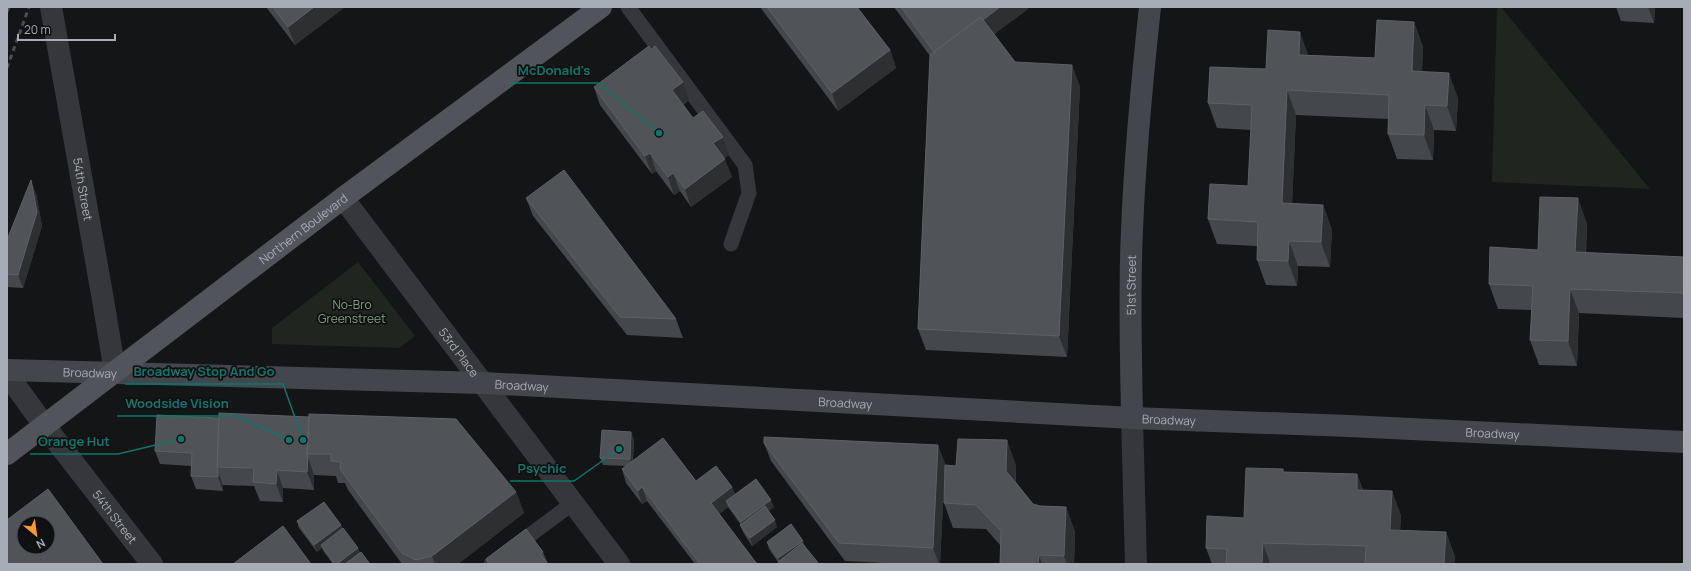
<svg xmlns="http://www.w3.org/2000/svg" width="1691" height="571" font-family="Manrope,sans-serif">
	<rect width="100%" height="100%" fill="#141516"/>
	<!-- green -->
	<path fill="#1e261f" d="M1497,7H1501L1650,189L1492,182Z
		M358,262L415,336L399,348L272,344V328Z"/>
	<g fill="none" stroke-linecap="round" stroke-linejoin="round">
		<!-- lane -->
		<path stroke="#35373b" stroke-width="15" d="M628,7L745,165L749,193L731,244
			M491,564L573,503"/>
		<!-- street -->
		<g stroke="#35373b" stroke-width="22">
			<path id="s1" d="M51,7L102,294L115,372"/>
			<path id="s2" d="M343,198L619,564"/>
			<path id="s3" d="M7,374L44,425L152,564"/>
			<path d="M1132,418L1136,564"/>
		</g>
		<!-- secondary -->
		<g stroke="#43464c" stroke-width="22">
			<path id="s4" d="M7,370L484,383L1132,418L1349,426L1684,442"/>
			<path id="s5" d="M1132,418C1131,355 1129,293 1132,230C1135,156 1142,81 1150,7"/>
		</g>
		<!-- primary -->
		<path stroke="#51545b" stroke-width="22" id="s6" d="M7,454L343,198L601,7"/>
		<!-- rail -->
		<path stroke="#4a4d53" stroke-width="3" stroke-dasharray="5 4" stroke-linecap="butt" d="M7,12L9,7
			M7,68L29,7"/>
	</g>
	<!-- wall -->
	<path fill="#45484b" d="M266,7H345L295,45Z
		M760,7H857L890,50L896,68L838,111Z
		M894,7H1028V9L994,34L1015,62L1080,86L1067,357L926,350L918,329L930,56Z
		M1616,7H1655L1654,23L1621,21Z
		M1414,22L1423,47L1422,71L1458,98L1456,131L1434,130L1433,160L1397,159L1388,134V119L1296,115L1292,204L1323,205L1332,230L1330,267L1298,266L1297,286L1266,285L1257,260V246L1217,244L1208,219L1248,186L1251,130L1217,128L1208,103L1308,55L1375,58Z
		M594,87L689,100L683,105L693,118L723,137L729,155L724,158L732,177L691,207L680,191L674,195L656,171L652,174L600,105Z
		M36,193L42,226L23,288L7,287V240Z
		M526,198L676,319L683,338L627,335L533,216Z
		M1587,223L1586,253L1684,257V318L1579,313L1577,366L1539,365L1530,340L1532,310L1498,309L1489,284L1538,250Z
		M157,415L516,492L524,513L458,564H402L348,490L345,483H338L336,476L314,475V490L283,488V502L260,501L254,486L223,485V491L196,489L191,476L192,466L160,464L155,451Z
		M634,439L633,461L696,481L732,487L735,494L774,507L768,511L777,527L752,546L743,532L740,525H741L728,507L719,514L757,564H695L647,501L642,504L626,483L622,469L626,466L603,465L600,458Z
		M764,443L945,463L940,564H902L845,561L771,461Z
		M1016,465V482L1033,504L1040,506L1066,507L1075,532L1074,564H1000V545L986,529L953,528L944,503L956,466Z
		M1283,469L1284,472L1357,474L1363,490L1392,491L1401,516L1400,530L1446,532L1455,557L1454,564H1212L1206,548L1244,518Z
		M297,521L341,525L342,529L358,548L360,553L370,564H333L324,552L322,548L317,552L299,528Z
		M803,541L804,545L819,564H779L778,562L769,549L767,542Z
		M543,552L548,564H488L486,559Z"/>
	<!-- shaded-wall -->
	<path fill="#2d2f31" d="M314,7H345L295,45L288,27Z
		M1000,7H1028V9L943,73L936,55Z
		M1648,7H1655L1654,23Z
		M1414,22L1423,47L1421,96L1412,71Z
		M1300,32L1309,57L1299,55Z
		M890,50L896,68L838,111L832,93Z
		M1072,65L1080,86L1067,357L1059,336Z
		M1449,73L1458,98L1456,131L1447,106Z
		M683,82L689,100L678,108L672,90Z
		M1287,90L1296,115L1291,228L1282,203Z
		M1425,105L1434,130L1433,160L1424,135Z
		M723,137L729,155L720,161L713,143Z
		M650,153L656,171L652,174L645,156Z
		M725,159L732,177L691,207L685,189Z
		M673,173L680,191L674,195L668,177Z
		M31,180L36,193L42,226L23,288L18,275Z
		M1578,198L1587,223L1584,277L1575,252Z
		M1323,205L1332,230L1330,267L1321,242Z
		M1289,241L1298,266L1297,286L1288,261Z
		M1570,289L1579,313L1577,366L1568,341Z
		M631,432L634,439L632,466L630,459Z
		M1007,440L1016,465L1015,496L1006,471Z
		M938,445L945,463L940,564H939L933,548Z
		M308,457L314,475V490L307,472Z
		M277,470L283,488V502L276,484Z
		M218,472L223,485V491L218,477Z
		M1357,474L1366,499L1357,490Z
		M642,487L647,501L642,504L638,491Z
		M732,487L737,500L726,501L728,507L716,516L711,503Z
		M1392,491L1401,516L1399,555L1390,530Z
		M516,492L524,513L458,564H435L432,556Z
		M771,500L774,507L744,529L741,522Z
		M1066,507L1075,532L1074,564H1067L1064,556Z
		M775,520L777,527L752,546L750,538Z
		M341,525L344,532L321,545L322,548L317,552L314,545Z
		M1446,532L1455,557L1454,564H1444Z
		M803,541L805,548L780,564L778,558Z
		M1263,543L1270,564H1262Z
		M358,548L361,555L349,564H337Z
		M1039,555L1042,564H1038Z"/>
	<!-- building -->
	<path fill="#505357" stroke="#5d6166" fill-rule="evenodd" d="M273,7H314L288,27Z
		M767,7H857L890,50L832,93Z
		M901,7H1000L983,20L981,17L934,52Z
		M981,17L1015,62L1072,65L1059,336L918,329L930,55Z
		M1377,20L1414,22L1412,71L1449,73L1447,106L1425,105L1424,135L1388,134L1389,95L1287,90L1282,203L1323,205L1321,242L1289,241L1288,261L1257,260L1258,222L1208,219L1210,184L1248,186L1252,105L1208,103L1210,67L1266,69L1268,30L1300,32L1299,55L1375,58Z
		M649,46L651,50L655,46L683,82L672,90L693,118L703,111L723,137L713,143L725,159L685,189L673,173L668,177L650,153L645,156L594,87Z
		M564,170L676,319L620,317L526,198Z
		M31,180L37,212L18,275L7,274V240Z
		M1540,197L1578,198L1575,252L1684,257V293L1570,289L1568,341L1530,340L1533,286L1489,284L1490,247L1538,250Z
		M219,413L309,417L307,454L308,457L307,472L277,470L276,484L253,482L254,468L217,467Z
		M309,414L456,419L516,492L432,556L416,560L402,553L340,469L341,462L331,461V454H307Z
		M157,415L219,418L217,467L218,472V477L191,476L192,453L155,451Z
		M602,430L631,432L630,459L600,458Z
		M764,437L938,445L933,548L839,543L764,443Z
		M663,438L696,481L716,466L732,487L711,503L757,564H700L642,487L638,491L622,469Z
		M958,439L1007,440L1006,471L1033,504L1040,506L1066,507L1064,556L1039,555L1038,564H1000L1001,531L976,505L944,503L945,465L956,466Z
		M1246,468L1283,469V472L1357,474V490L1392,491L1390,530L1446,532L1444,564H1365L1366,546L1263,543L1262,564H1226L1227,549L1206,548L1207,516L1244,518Z
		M756,479L771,500L741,522L726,501Z
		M48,489L103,564H7V520ZM24,523H48V547H24Z
		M324,502L341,525L314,545L297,521Z
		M765,506L775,520L750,538L740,525Z
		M791,524L803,541L778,558L767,542Z
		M283,526L311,564H233Z
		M343,528L358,548L337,564H335L321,545Z
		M526,529L543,552L540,554L548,564H489L486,559Z
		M802,543L819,564H780L778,562Z
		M361,552L370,564H345Z"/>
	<g text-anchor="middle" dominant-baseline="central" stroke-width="3.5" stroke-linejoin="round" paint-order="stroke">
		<!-- street labels -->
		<g font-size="12" fill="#a6adb7" stroke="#0f1011">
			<text stroke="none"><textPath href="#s1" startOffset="185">54th Street</textPath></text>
			<text stroke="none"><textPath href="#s6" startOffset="372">Northern Boulevard</textPath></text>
			<text stroke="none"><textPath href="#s5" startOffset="133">51st Street</textPath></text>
			<text stroke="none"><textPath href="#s2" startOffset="193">53rd Place</textPath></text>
			<text stroke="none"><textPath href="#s4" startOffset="83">Broadway</textPath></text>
			<text stroke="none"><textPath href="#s4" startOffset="515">Broadway</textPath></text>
			<text stroke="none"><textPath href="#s4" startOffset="839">Broadway</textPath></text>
			<text stroke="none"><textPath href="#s4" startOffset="1163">Broadway</textPath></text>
			<text stroke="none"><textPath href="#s4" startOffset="1487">Broadway</textPath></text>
			<text stroke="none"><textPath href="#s3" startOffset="179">54th Street</textPath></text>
		</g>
		<!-- park labels -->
		<g font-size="12" fill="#7fa37c" stroke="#0f1011">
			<text x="352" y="304">No-Bro<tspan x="352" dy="14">Greenstreet</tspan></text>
		</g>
	</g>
	<!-- callouts -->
	<path fill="none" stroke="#0f766e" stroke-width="1.5" d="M659 133L598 83H510M303 440L283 384H125M289 440L237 416H117M181 439L118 454H30M619 449L574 481H510"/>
	<g fill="#0f766e" stroke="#0f1011" stroke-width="1.5">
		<circle cx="659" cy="133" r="4"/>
		<circle cx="303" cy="440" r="4"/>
		<circle cx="289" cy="440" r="4"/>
		<circle cx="181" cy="439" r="4"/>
		<circle cx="619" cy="449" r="4"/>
	</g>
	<g font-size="13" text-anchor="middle" font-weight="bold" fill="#0f766e" stroke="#0f1011" stroke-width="3.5" stroke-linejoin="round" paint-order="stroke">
		<text x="554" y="75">McDonald's</text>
		<text x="204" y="376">Broadway Stop And Go</text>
		<text x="177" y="408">Woodside Vision</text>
		<text x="74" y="446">Orange Hut</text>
		<text x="542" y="473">Psychic</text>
	</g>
	<!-- border -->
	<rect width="1691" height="571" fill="none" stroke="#a6adb7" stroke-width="16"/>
	<!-- north arrow -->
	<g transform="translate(36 535) rotate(151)"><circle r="19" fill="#0f1011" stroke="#4b4f53"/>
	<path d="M0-3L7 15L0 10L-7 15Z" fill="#f7992c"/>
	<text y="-6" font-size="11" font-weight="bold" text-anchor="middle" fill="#a6adb7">N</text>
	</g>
	<!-- scale -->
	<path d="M18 34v6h97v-6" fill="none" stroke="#a6adb7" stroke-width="2"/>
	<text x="24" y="34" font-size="12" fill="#a6adb7" stroke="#0f1011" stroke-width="3" paint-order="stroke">20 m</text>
</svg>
